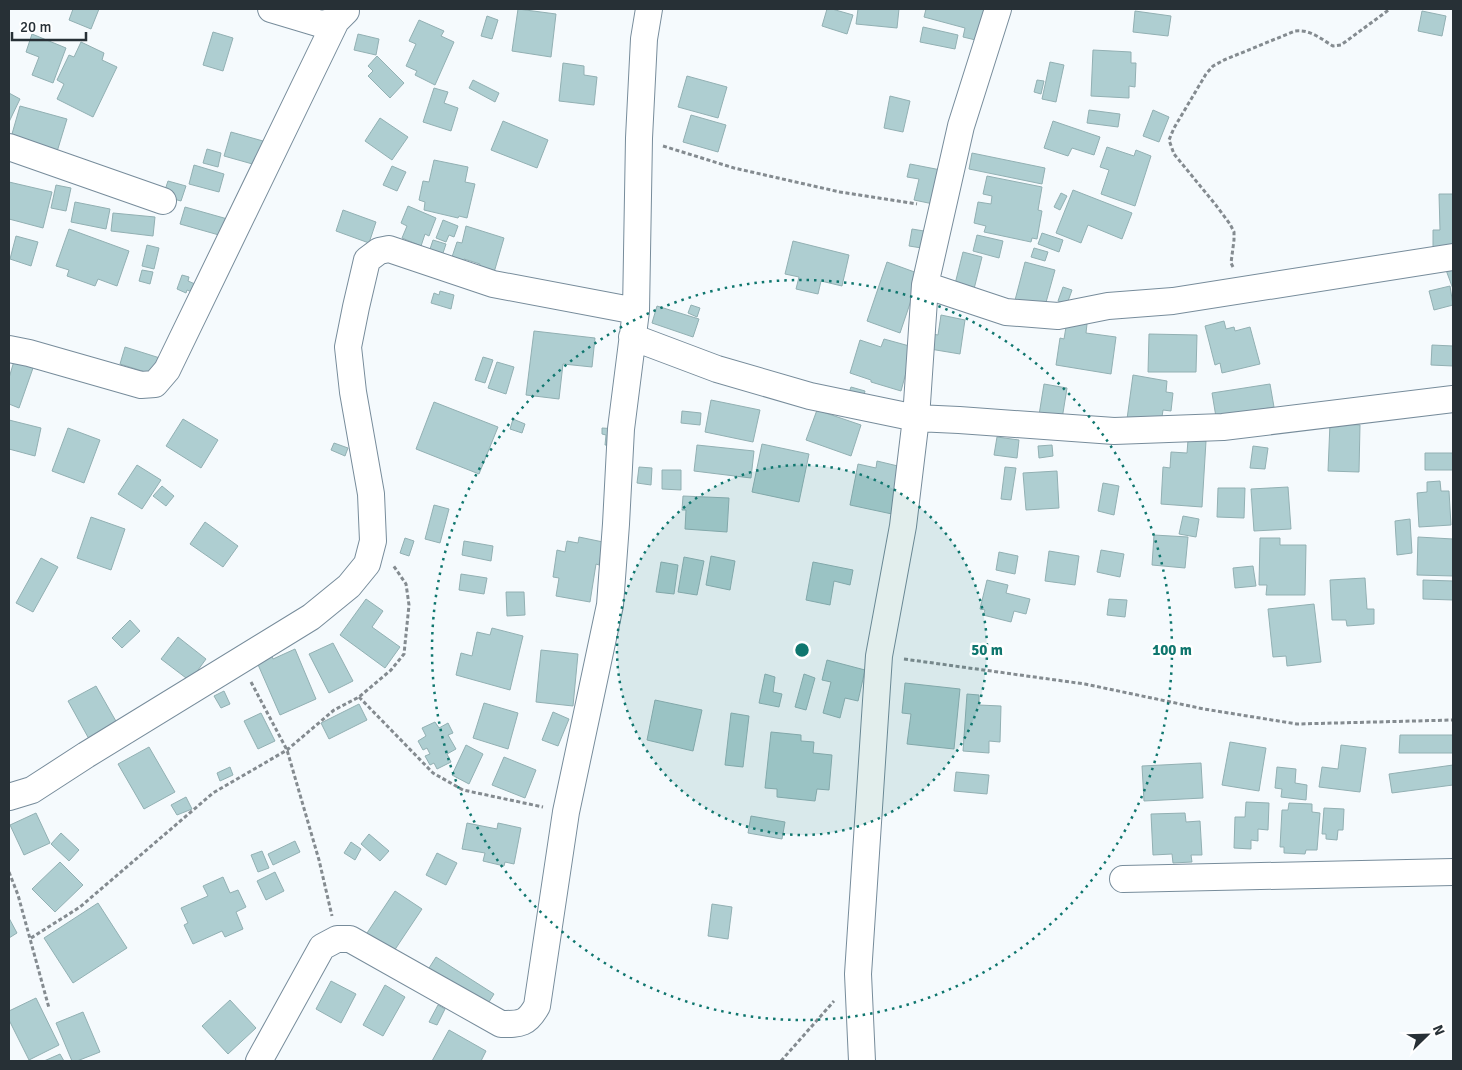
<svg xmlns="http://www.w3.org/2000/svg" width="1462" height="1070" font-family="Signika,sans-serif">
	<rect width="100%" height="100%" fill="#f5fafd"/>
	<!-- building -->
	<path fill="#aeced1" stroke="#92b0b3" d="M73,9H99L91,29L69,20Z
		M518,9L556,14L551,57L512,51Z
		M827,9H832L853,15L847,34L822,26Z
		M858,9H899L897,28L856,24Z
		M926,9H992L984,42L963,37L965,28L924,17Z
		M1135,11L1171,16L1168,36L1133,32Z
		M1422,11L1446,16L1442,36L1418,31Z
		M487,16L498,20L492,39L481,36Z
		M419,20L444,31L441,36L454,42L435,85L415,75L417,71L406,66L416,44L409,41Z
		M923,27L958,35L955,49L920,42Z
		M213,32L233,38L223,71L203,65Z
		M32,34L66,48L53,83L32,75L39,57L26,52Z
		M358,34L379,39L376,55L354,50Z
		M81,42L104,53L102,60L117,67L93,117L57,99L64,84L57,80L69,55L74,57Z
		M1093,50L1131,52V63H1136L1135,87L1129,86V98L1091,96Z
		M377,56L404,83L390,98L368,76L373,71L368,66Z
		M1050,62L1064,65L1056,102L1042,99Z
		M563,63L584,66V75L597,77L594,105L559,101Z
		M687,76L727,87L718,118L678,107Z
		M473,80L499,93L495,102L469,88Z
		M1037,80L1044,81L1041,94L1034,92Z
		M434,88L448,92L444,103L458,108L451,131L423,122Z
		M9,93L20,99L9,122Z
		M890,96L910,101L903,132L884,128Z
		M20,106L67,119L56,155L10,141Z
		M1089,110L1120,114L1118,127L1087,123Z
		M1153,110L1169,117L1159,142L1143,136Z
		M691,115L726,125L718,152L683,142Z
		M380,118L408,137L392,160L365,141Z
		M503,121L548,140L537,168L491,150Z
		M1053,121L1100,137L1094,155L1072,148L1068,156L1044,148Z
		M231,132L263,141L256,165L224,156Z
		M1107,147L1134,156L1136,150L1151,156L1135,206L1101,194L1109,170L1100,167Z
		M207,149L221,153L218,167L203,163Z
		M972,153L1045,168L1042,184L969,169Z
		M434,160L468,167L465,182L475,184L467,218L459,216L458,218L424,210L425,202L419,200L423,181L429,182Z
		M910,164L946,171L938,205L914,200L919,179L907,177Z
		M194,165L224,174L219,192L189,184Z
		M392,166L406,172L397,191L383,185Z
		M987,176L1042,187L1038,210L1042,211L1037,239L1032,238L1031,242L984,232L986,226L974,223L978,202L991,204L992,196L983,194Z
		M168,181L186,186L181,201L163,196Z
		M9,182L52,192L43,228L9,219Z
		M56,185L71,188L66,211L51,208Z
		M1073,190L1132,213L1122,239L1088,225L1081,243L1056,233Z
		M1061,193L1067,196L1060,210L1054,207Z
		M1439,194H1453V249H1433V230H1440Z
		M75,202L110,209L106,229L71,222Z
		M408,206L436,218L429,236L425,234L421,246L402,238L407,226L401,223Z
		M185,207L231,220L226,237L180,224Z
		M343,210L376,222L369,243L336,231Z
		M113,213L155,217L153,236L111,231Z
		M443,220L458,226L454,237L449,235L446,242L436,238Z
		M466,226L504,238L493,276L479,271L480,264L464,259L463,263L451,260L457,242L462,243Z
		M69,229L129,251L117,286L98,279L95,286L67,276L69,270L56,266Z
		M912,229L930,232L928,249L909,246Z
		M1042,233L1063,240L1059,252L1038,244Z
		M977,235L1003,241L999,258L973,251Z
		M16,236L38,242L31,266L10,259Z
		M433,240L446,244L442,256L429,252Z
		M793,241L849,255L842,286L821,281L818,294L796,289L799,277L785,274Z
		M147,245L159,248L154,269L142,266Z
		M1034,248L1048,252L1045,261L1031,257Z
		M963,252L982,257L973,293L954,288Z
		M887,262L920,274L900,333L867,321Z
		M1025,262L1055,270L1045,306L1014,304Z
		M1453,267V289L1446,270Z
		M142,270L153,272L150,284L139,281Z
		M182,275L189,277L188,281L195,284L192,292L187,290L186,293L177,289Z
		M1450,286L1453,305L1434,310L1429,291Z
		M1063,287L1072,290L1067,304L1058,301Z
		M440,291L454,295L451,309L431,303L434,293L439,295Z
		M691,305L700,308L697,317L688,313Z
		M657,306L699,319L693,337L652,323Z
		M941,315L965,320L960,354L930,349L932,334L938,335Z
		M1067,321L1087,324L1086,333L1116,337L1111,374L1056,365L1060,338L1064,339Z
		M1224,321L1226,329L1234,327L1235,331L1250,327L1260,364L1222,373L1220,363L1215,365L1205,326Z
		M534,331L595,338L592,367L563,364L559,399L526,395Z
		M1149,334L1197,335L1196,372H1148Z
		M884,339L913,347L901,391L871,382V380L850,373L860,340L881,347Z
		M1432,345L1453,346V366L1431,365Z
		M125,347L163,359L158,376L120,364Z
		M483,357L493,360L485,383L475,380Z
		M14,361L33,368L19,408L9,404V378Z
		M497,362L514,367L506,394L488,388Z
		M1133,375L1167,381L1166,392L1173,393L1171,411L1163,410L1161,424L1127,419Z
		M1044,384L1067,388L1062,419L1039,415Z
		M1270,384L1274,407L1216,417L1212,393Z
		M851,387L865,391L862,403L847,398Z
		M711,400L760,410L753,442L705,432Z
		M434,402L498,427L479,474L416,449Z
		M817,410L861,425L851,456L806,440Z
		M682,411L701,413L700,425L681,423Z
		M183,419L218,440L201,468L166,446Z
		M513,419L525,424L522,433L510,429Z
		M9,420L41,428L35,456L9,449Z
		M1330,423L1360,425L1359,472L1328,471Z
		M68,428L100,440L84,483L52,471Z
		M602,428L618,429L617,446L605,445L606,435L602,434Z
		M997,437L1019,440L1017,458L994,455Z
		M1188,440L1206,441L1202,507L1161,504L1163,467L1170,468L1171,452L1187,453Z
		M334,443L348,448L345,456L331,450Z
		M762,444L809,454L799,502L752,492Z
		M697,445L754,451L751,478L694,471Z
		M1052,445L1053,456L1039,458L1038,446Z
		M1253,446L1268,448L1265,469L1250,468Z
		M1425,453H1453V470H1425Z
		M877,461L902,467L892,514L850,505L858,464L876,468Z
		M137,465L161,480L142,509L118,494Z
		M639,467L652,468L651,485L637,483Z
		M1005,467L1016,468L1011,500L1001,499Z
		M662,470H681V490L662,489Z
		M1057,471L1059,508L1026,510L1023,473Z
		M1440,481L1441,491H1449L1451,525L1419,527L1417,493L1427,492V482Z
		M1103,483L1119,486L1114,515L1098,511Z
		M162,486L174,496L166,506L153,496Z
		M1288,487L1291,529L1254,531L1251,489Z
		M1218,488H1245L1244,518L1217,517Z
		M683,496L729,498L727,532L685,529L686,510H682Z
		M434,505L449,509L440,543L425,539Z
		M1183,516L1199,519L1196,537L1179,534Z
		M91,517L125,529L111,570L77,558Z
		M1410,519L1412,553L1397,555L1395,521Z
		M205,522L238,546L223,567L190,544Z
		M1154,535L1188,537L1185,568L1152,565Z
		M579,537L603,542L599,565L596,564L590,602L556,596L559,578L553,577L557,550L565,552L567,541L578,543Z
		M1418,537L1453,539V576L1417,575Z
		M405,538L414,541L409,556L400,553Z
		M1260,538H1280V545H1306L1305,595H1266L1267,585H1259Z
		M464,541L493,546L491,561L462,555Z
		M1101,550L1124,554L1120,577L1097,572Z
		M1049,551L1079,556L1075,585L1045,581Z
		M999,552L1018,556L1015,574L996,570Z
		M711,556L735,561L730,590L706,585Z
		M684,557L704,561L697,595L678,592Z
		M41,558L58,567L33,612L16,603Z
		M661,562L678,565L674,594L656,592Z
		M813,562L853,570L850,585L834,581L830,605L806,600Z
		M1253,566L1256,586L1235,588L1233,568Z
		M461,574L487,578L484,594L459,590Z
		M1365,578L1367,609H1374V624L1347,626L1346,620H1332L1330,580Z
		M987,580L1008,585L1006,593L1030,599L1026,614L1014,611L1011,622L983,615L985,610L980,609Z
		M1423,580L1453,581V600L1423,599Z
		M506,592H524L525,615L507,616Z
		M366,599L383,611L372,627L400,647L385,668L340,635Z
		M1109,599L1127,600L1125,617L1107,615Z
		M1314,604L1321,662L1287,666L1286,656L1273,657L1268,609Z
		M130,620L140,631L122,648L112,638Z
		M492,628L523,636L510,690L456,675L461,653L472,656L477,632L490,635Z
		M178,637L206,659L190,681L161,659Z
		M333,643L353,681L329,693L309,654Z
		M295,649L316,699L280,715L256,660L271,654L273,659Z
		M541,650L578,654L573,706L536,702Z
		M827,660L865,670L858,701L845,698L840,718L823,713L831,682L822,680Z
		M765,674L775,677L773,692L782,694L779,707L759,703Z
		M804,674L815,678L806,710L795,707Z
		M905,683L960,689L954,749L907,744L911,714L902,713Z
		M96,686L117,723L89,739L68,701Z
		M224,691L230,704L221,708L214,696Z
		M967,694L979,695V705L1001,706L1000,742L989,741V753L963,751Z
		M655,700L702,710L693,751L647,740Z
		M484,703L518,713L508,749L473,738Z
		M359,704L367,720L329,739L321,723Z
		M553,712L569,719L558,746L542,740Z
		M261,713L275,741L258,749L244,721Z
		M731,713L749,716L743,767L725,765Z
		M435,722L439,728L448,723L453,733L448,735L456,749L447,754L451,762L437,769L434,763L430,765L425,756L430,754L427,748L423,750L418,741L426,736L422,728Z
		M771,732L801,735V741L814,742L813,753L832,755L829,790L817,789L815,801L777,797V789L765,788Z
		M1400,735H1453V753H1399Z
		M1230,742L1266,748L1259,791L1222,785Z
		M466,745L483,754L469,784L452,775Z
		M1341,745L1366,748L1360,792L1319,787L1322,767L1338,769Z
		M149,747L175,792L144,809L118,764Z
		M504,757L536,770L525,798L492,785Z
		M1201,763L1203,798L1144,801L1142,766Z
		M1453,765V785L1392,793L1389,774Z
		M230,767L233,775L220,781L217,773Z
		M1277,767L1296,769L1295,783L1307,785L1306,800L1281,797L1282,789L1275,788Z
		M956,772L989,775L987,794L954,791Z
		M186,797L192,809L177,815L171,805Z
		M1246,802L1269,803L1268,830L1258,829V841L1251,840V849L1234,848L1235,817H1245Z
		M1289,803L1312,804V812L1320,813L1317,850H1306L1305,854L1284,853V847H1280L1282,810H1288Z
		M1324,808L1344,809L1343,830H1338L1337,840L1326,839V834H1322Z
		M36,813L50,843L24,855L10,825Z
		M1185,813L1186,822L1200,821L1202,855H1191L1192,862L1173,863L1172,854L1153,855L1151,814Z
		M751,816L785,822L782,839L748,833Z
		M467,823L497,829L498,823L521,828L514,864L505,862L504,866L483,861L485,853L462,849Z
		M61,833L79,850L69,861L51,844Z
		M369,834L389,851L380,861L361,844Z
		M295,841L300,852L273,865L268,854Z
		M351,842L361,849L355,860L344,853Z
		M262,851L269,868L258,872L251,855Z
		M437,853L457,863L446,885L426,875Z
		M60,862L83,885L55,912L32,889Z
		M275,872L284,891L266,900L257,881Z
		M223,877L230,893L238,890L246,907L236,912L243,929L225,937L222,931L193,944L184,925L188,923L181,908L208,896L203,886Z
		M395,891L422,909L390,957L363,939Z
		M98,903L127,948L73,983L44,938Z
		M712,904L732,907L728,939L708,936Z
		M9,918L17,933L9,938Z
		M436,957L494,994L482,1013L424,976Z
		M331,981L356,994L341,1023L316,1009Z
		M385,985L405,997L383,1036L363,1025Z
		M36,998L59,1045L29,1060L9,1020V1011Z
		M230,1000L256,1028L228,1054L202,1026Z
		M438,1005L445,1009L437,1025L429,1022Z
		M83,1012L100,1052L77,1061H72L56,1023Z
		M449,1030L486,1051L481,1061H432Z
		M60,1054L64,1061H44Z"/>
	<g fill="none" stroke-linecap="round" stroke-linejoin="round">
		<!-- street casing -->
		<g stroke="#778c9b" stroke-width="28">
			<path id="street" d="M271,9L321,24L336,21L346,11
				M9,147L163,201
				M925,285L1006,312L1058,316L1108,306L1173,301L1453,257
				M632,337L717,369L810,396L916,418L959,420L1114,431L1223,427L1453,399
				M9,349L29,353L141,385L155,384L167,370L336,21
				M9,797L32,790L86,755L311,617L349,586L367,564L373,541L371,494L353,392L348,347L356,307L367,260L379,251L389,249L493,284L636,311
				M1123,879L1453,872
				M259,1061L322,947L337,939H350L501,1024C521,1024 527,1024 537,1006L566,812L610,605L616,524L621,429L636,311L639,138L644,39L649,9
				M862,1061L858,974L879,656L903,526L916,418L925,285L961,126L998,9"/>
		</g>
		<!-- path -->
		<path stroke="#848b90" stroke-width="3" stroke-dasharray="4 2.5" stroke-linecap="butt" d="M663,146L734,168L840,192L917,204
			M1233,267L1231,263L1234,240V232L1230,224L1215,204L1174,154L1169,140L1174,128L1206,74L1213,66L1224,60L1295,31C1310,29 1321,39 1333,46L1341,45L1390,9
			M904,659L1085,684L1204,709L1297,724L1453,720
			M251,682L287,750L319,860L332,916
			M359,697L433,773L463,790L543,807
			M9,872L18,895L49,1008
			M31,938L80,907L213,793L287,750L334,710L359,697L391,670L404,654L409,605L406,584L393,565
			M781,1061L834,1001"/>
		<!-- street -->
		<use href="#street" stroke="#fff" stroke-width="26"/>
	</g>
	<!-- distance rings -->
	<circle cx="802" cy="650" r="185" fill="#0f766e" fill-opacity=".12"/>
	<g fill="none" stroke="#0f766e" stroke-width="2.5" stroke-dasharray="2.5 5">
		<circle cx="802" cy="650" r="185"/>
		<circle cx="802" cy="650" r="370"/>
	</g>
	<circle cx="802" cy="650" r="8" fill="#0f766e" stroke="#fff" stroke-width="2.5"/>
	<g font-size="15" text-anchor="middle" font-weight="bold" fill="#0f766e" stroke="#fff" stroke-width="5" stroke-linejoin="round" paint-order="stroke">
		<text x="987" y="655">50 m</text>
		<text x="1172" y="655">100 m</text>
	</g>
	<!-- border -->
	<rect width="1462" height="1070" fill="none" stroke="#273036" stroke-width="20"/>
	<!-- north arrow -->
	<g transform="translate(1427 1035) rotate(67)" stroke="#ffffff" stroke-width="4" paint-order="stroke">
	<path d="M0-4L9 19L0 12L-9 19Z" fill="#273036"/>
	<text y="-8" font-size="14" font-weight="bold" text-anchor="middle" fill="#273036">N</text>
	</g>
	<!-- scale -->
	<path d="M12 32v8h74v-8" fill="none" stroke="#273036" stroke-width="2.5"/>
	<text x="20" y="32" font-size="15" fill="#273036" stroke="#ffffff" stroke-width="4" paint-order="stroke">20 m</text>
</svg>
